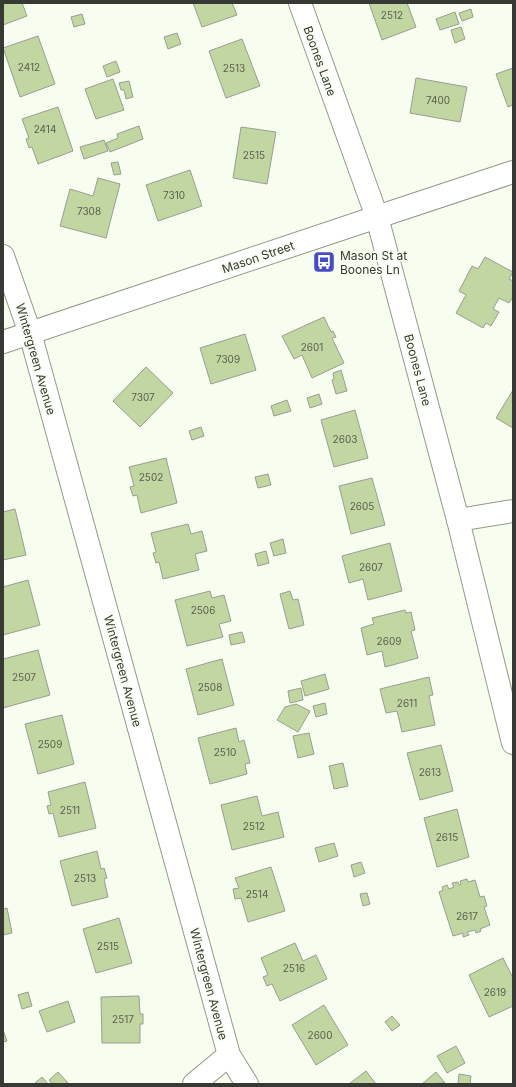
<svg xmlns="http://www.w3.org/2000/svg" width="516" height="1087" font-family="Inter,sans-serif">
	<rect width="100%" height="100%" fill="#f7fdef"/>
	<!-- building -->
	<path fill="#c2d6a2" stroke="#999e91" d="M3,3H22L27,16L3,25Z
		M193,3H232L237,15L202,27Z
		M369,3H407L416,27L382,40Z
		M471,9L473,17L462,21L459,13Z
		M455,12L459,24L440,30L436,19Z
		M82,14L85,24L74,27L71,17Z
		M461,27L465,39L455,43L451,30Z
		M177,33L181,44L168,49L164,37Z
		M38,36L55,84L20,97L3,48Z
		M242,39L260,86L226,98L209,51Z
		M116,61L120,72L107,77L103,66Z
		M513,68V105L508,107L496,74Z
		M416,78L467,87L460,122L410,113Z
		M113,79L124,110L96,119L85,89Z
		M129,81L133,97L126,99L124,90H121L119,83Z
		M58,107L73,151L38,164L32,147L29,148L26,139L29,138L22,119Z
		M139,126L143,139L110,152L106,143L118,138L117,134Z
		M241,127L276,132L267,184L233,178Z
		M104,140L108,151L84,159L80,147Z
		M118,162L121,174L114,175L111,163Z
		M190,170L202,206L158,221L146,185Z
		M98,178L120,184L106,238L60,226L70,189L93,196Z
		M485,257L513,272L509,279L513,281V297L509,303L499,298L493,309L499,312L491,326L486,323L483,328L456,313L466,295L459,291L472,266L478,269Z
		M324,317L331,332L333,331L336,337L332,338L344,363L312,378L302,355L294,359L282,336Z
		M245,334L256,370L211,384L200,348Z
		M146,367L173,393L140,427L113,401Z
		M341,370L347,391L336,394L332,380L334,379L333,373Z
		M513,390V428L496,418Z
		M319,394L322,404L310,408L307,398Z
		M287,400L291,411L274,416L271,406Z
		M355,410L368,458L334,467L321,420Z
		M201,427L204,436L192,440L189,431Z
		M166,458L177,503L141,513L137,495L133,496L130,487L134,486L129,467Z
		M268,474L271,485L258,488L255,477Z
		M372,478L385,525L351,534L339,486Z
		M15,509L26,555L3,560V512Z
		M188,524L191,534L202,531L207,551L195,554L199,570L163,579L159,562L156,563L153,553L156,552L151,533Z
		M283,539L286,553L274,556L270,543Z
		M390,543L402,591L368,600L363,579L349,583L342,556Z
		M266,551L269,563L258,566L255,554Z
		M28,580L40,625L3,635V587Z
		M210,591L212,598L224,595L231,621L219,624L223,637L187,646L175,600Z
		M290,591L293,600L298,599L304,625L289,629L280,594Z
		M405,610L406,613L411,612L415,630L411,631L418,658L385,667L382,651L367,655L361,628L374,624L372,618Z
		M242,632L245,642L231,645L229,635Z
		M38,650L50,695L3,708V659Z
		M222,659L234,705L198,715L186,669Z
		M325,674L329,689L305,696L301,681Z
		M429,677L433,695L429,696L435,725L402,732L397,711L386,713L380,689Z
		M301,688L303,700L290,703L288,691Z
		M325,703L327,714L316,717L313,706Z
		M296,704L310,711L298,732L277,720L285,707Z
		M62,715L74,764L38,774L25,724Z
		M236,728L239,742L244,740L250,763L245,764L247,774L210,784L198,738Z
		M309,733L314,754L298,758L293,736Z
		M441,745L453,791L420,800L407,753Z
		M343,763L348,786L334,789L329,766Z
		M85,782L96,828L59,837L53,813L49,814L47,806L51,805L48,792Z
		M257,796L262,816L278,812L284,837L232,850L221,805Z
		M457,809L469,857L437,867L424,818Z
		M334,843L338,856L319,862L315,848Z
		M97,851L101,869L104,868L107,878L104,879L108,897L72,906L60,861Z
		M361,862L365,873L354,877L351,865Z
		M271,867L285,911L248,922L241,898L235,899L233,889L239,888L235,878Z
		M467,879L468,882L475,880L480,897L484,896L487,906L484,907L490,925L480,929L481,931L476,933L475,930L467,932L469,935L463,937V933L453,936L439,892L443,890L442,887L447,885L449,889L454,887L452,883L458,882L459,885L461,884L460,881Z
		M367,893L370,904L363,906L360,894Z
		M7,908L12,933L3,935V909Z
		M119,918L132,963L96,973L83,929Z
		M295,943L303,961L316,955L327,979L280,1001L272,984L267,986L263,977L268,975L261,958Z
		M503,958L513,978V1006L489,1017L469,975Z
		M28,992L32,1006L22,1009L18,995Z
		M139,996L140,1014H143V1024H140V1043H102L101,997Z
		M68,1001L75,1022L47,1032L39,1011Z
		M324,1005L348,1045L316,1065L292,1025Z
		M392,1016L400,1025L392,1031L385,1022Z
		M3,1030L7,1041L3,1042Z
		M456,1046L465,1063L447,1073L437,1056Z
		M366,1071L376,1084H349Z
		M58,1072L69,1084H52L49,1080Z
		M436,1072L445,1083L423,1084H422Z
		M459,1074L471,1076L470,1084H458Z
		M42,1077L48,1084H34Z"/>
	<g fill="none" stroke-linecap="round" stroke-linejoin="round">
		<!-- street casing -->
		<g stroke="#94998c" stroke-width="24">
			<path id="street" d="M377,217L513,172
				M3,256L30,333L229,1055L247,1084
				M458,520L513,511
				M194,1084L229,1055"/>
		</g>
		<!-- secondary casing -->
		<g stroke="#94998c" stroke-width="24">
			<path id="secondary" d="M300,3L377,217L458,520L513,743
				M3,342L377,217"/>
		</g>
		<!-- street -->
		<use href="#street" stroke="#fff" stroke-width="22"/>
		<!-- secondary -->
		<use href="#secondary" stroke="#fff" stroke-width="22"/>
	</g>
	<!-- icons -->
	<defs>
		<g id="bus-square" transform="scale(1.15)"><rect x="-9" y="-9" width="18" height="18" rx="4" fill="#474cc2" stroke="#f7fdef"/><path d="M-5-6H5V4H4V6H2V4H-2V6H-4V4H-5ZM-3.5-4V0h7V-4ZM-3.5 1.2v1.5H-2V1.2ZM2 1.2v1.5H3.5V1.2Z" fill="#fff"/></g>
	</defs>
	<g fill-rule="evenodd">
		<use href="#bus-square" x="324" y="262"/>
	</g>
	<g text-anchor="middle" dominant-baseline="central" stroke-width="3.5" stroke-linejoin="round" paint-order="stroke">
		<!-- number labels -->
		<g font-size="10" fill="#5a6050">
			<text x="392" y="15">2512</text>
			<text x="29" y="67">2412</text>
			<text x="234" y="68">2513</text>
			<text x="438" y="100">7400</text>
			<text x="45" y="129">2414</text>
			<text x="254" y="155">2515</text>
			<text x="174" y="195">7310</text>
			<text x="89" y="211">7308</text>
			<text x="312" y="347">2601</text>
			<text x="228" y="359">7309</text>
			<text x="143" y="397">7307</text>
			<text x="345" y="439">2603</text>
			<text x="151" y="477">2502</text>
			<text x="362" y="506">2605</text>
			<text x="371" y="567">2607</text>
			<text x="203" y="610">2506</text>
			<text x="389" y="641">2609</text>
			<text x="24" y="677">2507</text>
			<text x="210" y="687">2508</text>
			<text x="407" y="703">2611</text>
			<text x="50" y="744">2509</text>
			<text x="225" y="752">2510</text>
			<text x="430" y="772">2613</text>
			<text x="70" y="810">2511</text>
			<text x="254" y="826">2512</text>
			<text x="447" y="837">2615</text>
			<text x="85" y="878">2513</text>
			<text x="257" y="894">2514</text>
			<text x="467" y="916">2617</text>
			<text x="108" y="946">2515</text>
			<text x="294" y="968">2516</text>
			<text x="495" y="992">2619</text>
			<text x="123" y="1019">2517</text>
			<text x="320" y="1035">2600</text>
		</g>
		<!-- street labels -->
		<g font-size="12" fill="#373934" stroke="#f7fdef">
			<text transform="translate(320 61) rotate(70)">Boones Lane</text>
			<text transform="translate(258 257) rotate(-19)">Mason Street</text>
			<text transform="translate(36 359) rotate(74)">Wintergreen Avenue</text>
			<text transform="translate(418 370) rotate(75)">Boones Lane</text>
			<text transform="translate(123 671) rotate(75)">Wintergreen Avenue</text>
			<text transform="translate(209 984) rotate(75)">Wintergreen Avenue</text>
		</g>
		<!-- poi labels -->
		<g font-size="12" fill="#373934" stroke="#f7fdef" text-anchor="start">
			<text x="340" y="255">Mason St at<tspan x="340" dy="14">Boones Ln</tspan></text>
		</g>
	</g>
	<!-- border -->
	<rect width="516" height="1087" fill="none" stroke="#373934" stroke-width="8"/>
</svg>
